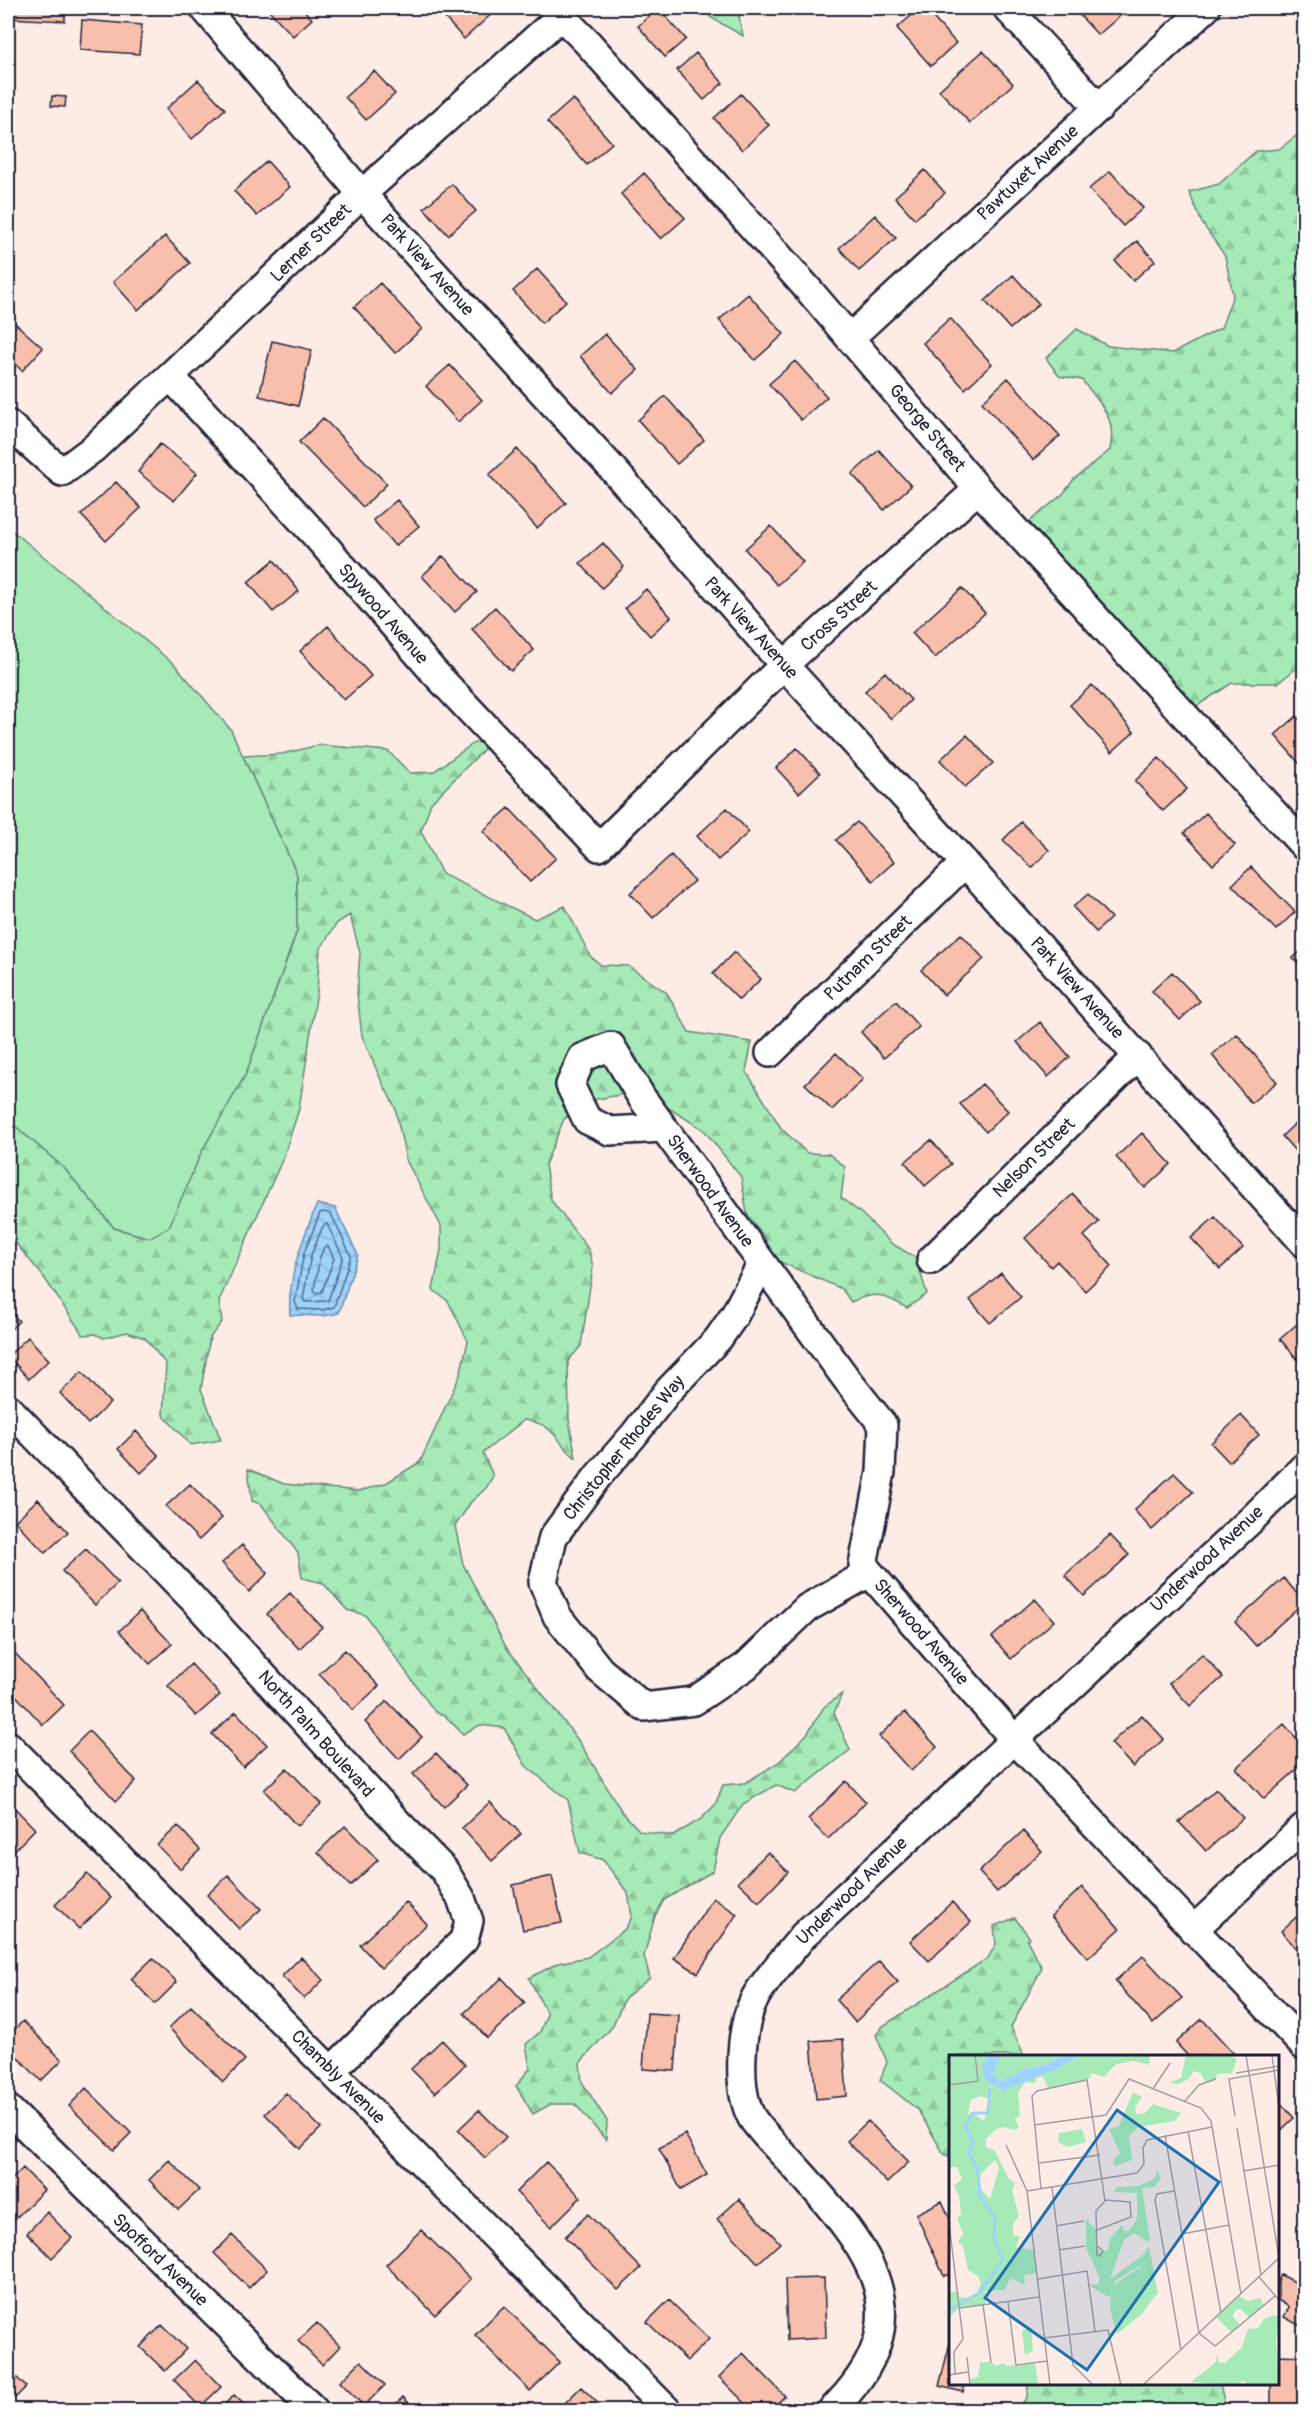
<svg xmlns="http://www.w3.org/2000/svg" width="1312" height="2418" font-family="Pangolin,sans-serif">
	<defs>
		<pattern id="forest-firs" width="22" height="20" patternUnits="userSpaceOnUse" patternTransform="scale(1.5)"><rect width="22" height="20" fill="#a6ebb7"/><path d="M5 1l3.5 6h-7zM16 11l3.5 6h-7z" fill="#8fc99e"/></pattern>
		<pattern id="water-waves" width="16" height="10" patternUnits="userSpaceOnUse" patternTransform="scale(1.5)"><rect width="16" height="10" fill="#9ed3fc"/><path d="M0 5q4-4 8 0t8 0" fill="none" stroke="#88b5d9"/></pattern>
	</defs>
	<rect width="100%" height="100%" fill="#fdece6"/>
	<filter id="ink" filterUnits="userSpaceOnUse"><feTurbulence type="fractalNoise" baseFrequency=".0167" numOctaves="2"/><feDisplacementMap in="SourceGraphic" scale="12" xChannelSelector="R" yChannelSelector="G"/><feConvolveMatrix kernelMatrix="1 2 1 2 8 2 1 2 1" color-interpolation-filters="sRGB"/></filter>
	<g filter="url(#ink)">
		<!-- green -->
		<path fill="#a6ebb7" stroke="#648679" stroke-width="1.5" d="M8,527L175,665L231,730L297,874V931L246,1074L202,1151L170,1227L150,1238L114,1228L64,1168L8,1120Z"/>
		<!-- forest -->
		<path fill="url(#forest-firs)" stroke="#648679" stroke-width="1.5" d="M706,8H745L739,17L743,36L710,17Z
			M1304,130V662L1278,683H1232L1183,715L1019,530L1063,494L1074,479L1110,450C1117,417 1101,405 1082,380L1059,376L1046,358L1077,329L1108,346L1173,353L1221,328L1233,295L1225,256L1202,223L1189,192L1219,184L1256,151L1279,149Z
			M494,739L431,803L421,831L442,874L535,919L565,906L590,956L601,965L628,966L667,993L689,1032L752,1042L746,1071L781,1128L807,1153L829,1154L845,1167L841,1198L861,1213L891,1243L916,1258L927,1294L907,1308C884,1295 876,1290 851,1302L842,1289L771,1258L765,1238L747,1214L741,1177L704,1130L659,1102L625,1094L597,1099L564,1119L545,1165L551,1200L589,1250L593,1267L581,1346L568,1361L569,1420L576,1458C554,1441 557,1424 524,1420L483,1453L493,1476L486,1488L471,1502L455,1526L463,1564L506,1647L578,1740L622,1812L640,1831L673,1836L701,1819L715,1805L723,1785L745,1783L779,1762L807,1734L824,1707L842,1694L834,1713L850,1750L795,1793L776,1785L743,1804L720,1838L713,1871L664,1900L655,1916L644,1956L650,1978L625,1998L612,2027L580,2063L582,2082L607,2121L606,2140L575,2104H551L533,2114L516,2086L530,2068L526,2044L540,2032L547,2014L529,1978L558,1963L588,1957L625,1929L632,1917L628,1893L603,1860L580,1853L568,1800L526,1766L504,1728L480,1725L463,1734L445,1716L435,1712L365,1615L347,1610L323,1583L302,1578L298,1553L261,1504L252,1501L248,1469L284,1484L360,1491L386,1483L420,1462L460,1375L468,1341L448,1301L433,1290L441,1250V1226L406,1160L395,1107L381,1080L362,1036L357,993L360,953L350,915L337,923L320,949L317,991L299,1109L283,1158L219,1301L222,1322L210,1337L201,1389L221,1440L191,1445L163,1415L166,1364L145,1338L127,1332L104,1338L95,1334L83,1335L43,1276L8,1234V1120L64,1168L114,1228L149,1238L169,1227L202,1151L246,1074L297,931V874L243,756L282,754L319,745L388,751L410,773L433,772L474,743Z
			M1015,1918L1030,1938L1027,1940L1042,1968L1011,2027L1024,2056H950V2157L944,2154L918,2110L880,2080L887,2062L876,2035L883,2026L988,1958L996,1944L994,1926Z
			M1028,2384H1220L1226,2410H1017L1027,2397Z"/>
		<!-- water -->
		<path fill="url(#water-waves)" stroke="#6c8caf" stroke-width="1.5" d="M317,1204L335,1208L358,1255L339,1313L323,1316L290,1315C287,1277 303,1239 317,1204Z"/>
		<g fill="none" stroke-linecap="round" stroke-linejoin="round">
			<!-- shore -->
			<path stroke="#546988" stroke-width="1.5" d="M323,1212L331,1214L351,1256L334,1307L322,1310L298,1309L295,1302L304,1253L320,1213Z
				M327,1224L343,1257L328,1301L305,1302L303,1299L311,1255L323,1226Z
				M328,1246L334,1258L322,1292L316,1293L314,1290L320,1257L324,1247Z"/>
		</g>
		<!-- building -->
		<path fill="#f7bfac" stroke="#22223b" stroke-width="1.5" d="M8,8H65V21L8,18Z
			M267,8H302L312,19L293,36Z
			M452,8H494L496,10L464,39L443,16Z
			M658,8L686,39L665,57L638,26Z
			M920,8H924L956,43L931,66L897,28Z
			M1073,8H1114L1121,15L1098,35Z
			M82,20L142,25L139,54L80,50Z
			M983,51L1013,84L970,123L939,90Z
			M696,53L723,83L704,100L677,70Z
			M374,71L395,94L366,120L345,97Z
			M198,80L225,109L192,139L166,109Z
			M741,94L769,125L742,150L714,118Z
			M52,96L66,97L65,107L51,106Z
			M573,99L612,143L587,165L547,122Z
			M267,161L290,187L257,216L234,191Z
			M925,170L945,193L915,219L895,197Z
			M1110,171L1143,208L1123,226L1089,189Z
			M644,173L685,218L661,239L621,194Z
			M452,184L476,211L448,235L424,208Z
			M875,215L896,238L859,271L839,248Z
			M165,236L190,263L138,310L113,282Z
			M1137,241L1155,261L1133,281L1115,261Z
			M537,269L566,301L542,323L513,291Z
			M1013,275L1039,304L1010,329L985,301Z
			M380,283L422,329L395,353L354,307Z
			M748,294L784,334L755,360L719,320Z
			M8,317L43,348L22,371L8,357Z
			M950,318L992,364L965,389L923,343Z
			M605,334L638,370L612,393L580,356Z
			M272,341L312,350L298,406L259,396Z
			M795,361L827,397L801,420L769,384Z
			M450,365L482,400L458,422L426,386Z
			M1008,378L1060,436L1033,460L982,402Z
			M665,396L704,440L677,464L638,420Z
			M323,418L387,484L363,507L299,442Z
			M160,444L197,473L174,501L138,472Z
			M517,449L566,503L537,528L489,475Z
			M879,450L911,486L884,510L852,474Z
			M116,482L141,508L106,541L81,515Z
			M397,500L419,526L395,546L373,520Z
			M771,526L803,562L777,585L745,549Z
			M603,543L624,567L602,588L580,563Z
			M443,556L477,592L455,612L422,576Z
			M274,560L299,591L273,612L248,582Z
			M962,588L985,613L935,658L912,633Z
			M646,589L671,617L650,636L625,608Z
			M495,607L534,650L511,671L472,629Z
			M328,626L371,676L344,700L300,651Z
			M885,672L911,700L891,719L865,691Z
			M1092,685L1134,732L1112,752L1070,705Z
			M1297,716L1304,725V769L1275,735Z
			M967,735L993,763L965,787L940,760Z
			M797,748L820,773L799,793L776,768Z
			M1159,758L1187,789L1163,811L1135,781Z
			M509,808L556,858L530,882L483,831Z
			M727,808L749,832L718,860L697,836Z
			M1206,813L1235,845L1213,865L1184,833Z
			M857,822L894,862L873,881L836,840Z
			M1021,822L1049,850L1032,868L1003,840Z
			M671,855L694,881L653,918L630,893Z
			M1251,867L1295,912L1276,930L1232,885Z
			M1088,894L1111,918L1096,932L1073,907Z
			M961,934L984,959L944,995L921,970Z
			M1304,948V970L1293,958Z
			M734,952L761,979L739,1000L713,974Z
			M1172,972L1200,1001L1180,1020L1152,991Z
			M896,1001L919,1027L884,1058L861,1032Z
			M1040,1022L1070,1057L1048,1077L1017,1042Z
			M1237,1034L1277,1082L1251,1103L1212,1055Z
			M836,1053L863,1079L832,1110L805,1084Z
			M982,1084L1008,1111L986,1132L960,1104Z
			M1304,1115V1161L1282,1136Z
			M1142,1133L1171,1164L1145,1188L1116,1157Z
			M931,1140L951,1164L925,1186L905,1162Z
			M1073,1194L1099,1222L1084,1236L1112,1266L1085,1291L1057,1261L1051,1267L1025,1238Z
			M1215,1217L1243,1248L1220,1269L1191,1238Z
			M1001,1273L1021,1297L990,1323L970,1300Z
			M8,1310L19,1321L8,1332Z
			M1304,1318V1367L1280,1339Z
			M28,1337L49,1360L29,1379L8,1356Z
			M82,1372L110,1403L88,1424L60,1393Z
			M1241,1415L1259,1435L1229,1462L1211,1443Z
			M136,1431L159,1456L141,1473L118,1449Z
			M1174,1473L1193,1492L1152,1530L1134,1510Z
			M190,1484L222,1518L199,1540L166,1506Z
			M38,1499L68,1532L45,1553L15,1521Z
			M1110,1535L1129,1555L1084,1596L1065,1575Z
			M242,1545L268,1573L249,1592L222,1563Z
			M86,1549L118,1583L95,1605L62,1571Z
			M1284,1578L1304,1602L1256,1646L1235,1622Z
			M290,1593L322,1627L299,1649L267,1614Z
			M1035,1599L1054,1621L1011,1659L992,1637Z
			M140,1611L172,1644L150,1664L119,1631Z
			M345,1650L379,1686L353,1710L319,1674Z
			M14,1652L64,1705L43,1725L8,1687V1658Z
			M1202,1654L1223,1677L1190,1706L1169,1683Z
			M191,1664L220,1695L196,1716L168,1686Z
			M387,1701L422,1737L399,1759L365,1722Z
			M236,1712L267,1745L243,1767L212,1734Z
			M905,1712L937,1747L911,1771L879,1736Z
			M1142,1715L1164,1739L1133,1767L1111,1743Z
			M1284,1724L1304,1747V1763L1264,1799L1236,1768Z
			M89,1731L136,1781L116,1801L69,1751Z
			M436,1753L467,1785L444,1807L413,1774Z
			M287,1768L321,1804L297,1826L264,1790Z
			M846,1781L866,1802L828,1839L808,1819Z
			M1216,1789L1243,1818L1206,1851L1179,1822Z
			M9,1802L35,1829L8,1857V1803Z
			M490,1802L521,1834L492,1861L462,1828Z
			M178,1826L200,1850L180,1869L157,1845Z
			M345,1826L378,1860L350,1886L318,1852Z
			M1023,1831L1042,1851L997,1892L979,1872Z
			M768,1852L788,1872L759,1902L738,1882Z
			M87,1874L111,1898L79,1929L55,1905Z
			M228,1875L261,1909L239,1929L207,1895Z
			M552,1876L562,1923L523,1930L513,1885Z
			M1082,1887L1120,1929L1088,1958L1051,1916Z
			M713,1898L737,1914L698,1973L674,1958Z
			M406,1902L427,1924L381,1968L360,1945Z
			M952,1902L971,1922L929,1961L910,1941Z
			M1304,1910V1955L1303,1956L1281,1931Z
			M1143,1956L1182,1998L1153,2024L1115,1981Z
			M301,1957L323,1980L304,1999L282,1976Z
			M153,1958L177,1982L155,2004L131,1979Z
			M879,1961L898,1982L855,2022L836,2000Z
			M502,1978L525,2003L487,2038L464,2013Z
			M191,2006L245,2060L223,2082L169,2028Z
			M647,2013L679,2015L675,2071L643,2069Z
			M1202,2019L1236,2056H1188L1176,2043Z
			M23,2021L62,2060L41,2081L8,2047V2036Z
			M843,2039L847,2096L816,2099L811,2041Z
			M442,2040L465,2065L435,2093L411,2069Z
			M86,2088L131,2133L114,2150L69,2106Z
			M286,2093L321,2128L300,2149L265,2114Z
			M1278,2100L1294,2118L1278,2133Z
			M479,2110L506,2137L485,2158L458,2130Z
			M868,2121L909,2162L887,2183L847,2141Z
			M685,2134L707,2175L681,2190L659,2148Z
			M169,2160L199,2190L178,2210L149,2180Z
			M546,2162L581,2197L551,2227L516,2192Z
			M23,2168L44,2190L13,2221L8,2216V2183Z
			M739,2199L780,2243L758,2263L717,2219Z
			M942,2201L950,2219V2274L944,2276L916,2214Z
			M47,2212L72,2238L52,2258L27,2233Z
			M588,2214L641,2268L618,2290L565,2237Z
			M421,2230L471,2279L435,2315L386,2265Z
			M232,2235L267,2270L249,2288L214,2253Z
			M1281,2275L1301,2285L1304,2278V2328L1284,2317L1289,2307L1278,2300V2281Z
			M824,2278L826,2338L787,2340L785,2279Z
			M669,2300L709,2339L687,2361L647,2322Z
			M504,2306L560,2362L530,2391L475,2335Z
			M317,2323L340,2346L322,2365L298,2341Z
			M162,2325L186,2349L165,2371L140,2347Z
			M950,2343V2384H965L963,2392L939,2386Z
			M743,2353L785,2396L770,2410H752L719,2377Z
			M1278,2355L1304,2356L1303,2410H1271V2384H1278Z
			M195,2360L221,2387L200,2407L174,2380Z
			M361,2361L385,2385L364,2406L340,2382Z
			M8,2369L26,2387L8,2405Z
			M581,2387L605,2410H558Z
			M234,2395L250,2410H219Z
			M403,2397L416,2410H390Z"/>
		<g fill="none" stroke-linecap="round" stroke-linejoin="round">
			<!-- minor casing -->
			<g stroke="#22223b" stroke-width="32">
				<path id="minor" d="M204,8L362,194L610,466L784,665L965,863L1304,1243
					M553,8L587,42L808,289L978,489L1304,846
					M1007,8L1099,108
					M851,337L1206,8
					M171,377L318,538L433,671L599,847L784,665L978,489
					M8,424L62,472L94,448L362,194L561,16
					M770,1053L965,863
					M663,1128L610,1131L587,1120L570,1085L582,1058L611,1046L642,1098L848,1381L883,1425L881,1472L863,1565L1014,1739L1304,2046
					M931,1260L1138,1056
					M762,1263L734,1316L718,1339L668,1391L633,1436L598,1476L553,1537L543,1582L557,1616L600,1670L644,1707L694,1701L746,1666L807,1608L869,1573
					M8,1408L192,1598L400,1825L444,1870L461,1898L469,1921L464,1940L332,2070
					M8,1745L667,2410
					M1193,1930L1304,1827
					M8,2109L314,2410
					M832,2410C926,2317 870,2250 797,2169C783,2153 764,2136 752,2118C736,2090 740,2026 755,1998C765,1979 789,1954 803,1936L1254,1517L1304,1467"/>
			</g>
			<!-- minor -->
			<use href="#minor" stroke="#fff" stroke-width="27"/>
		</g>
	</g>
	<g text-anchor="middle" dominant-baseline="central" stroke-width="4.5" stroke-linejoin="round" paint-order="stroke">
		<!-- street labels -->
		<g font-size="18" fill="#22223b" stroke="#fff">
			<text transform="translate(1028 173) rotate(-43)">Pawtuxet Avenue</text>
			<text transform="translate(311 243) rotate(-44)">Lerner Street</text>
			<text transform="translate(427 265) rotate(48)">Park View Avenue</text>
			<text transform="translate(927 428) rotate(50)">George Street</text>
			<text transform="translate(383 614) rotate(49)">Spywood Avenue</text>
			<text transform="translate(839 616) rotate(-42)">Cross Street</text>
			<text transform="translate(751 628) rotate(48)">Park View Avenue</text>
			<text transform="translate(868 958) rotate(-44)">Putnam Street</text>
			<text transform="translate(1077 988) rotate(48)">Park View Avenue</text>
			<text transform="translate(1034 1158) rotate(-44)">Nelson Street</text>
			<text transform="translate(710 1191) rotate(54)">Sherwood Avenue</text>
			<text transform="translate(624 1448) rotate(-51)">Christopher Rhodes Way</text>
			<text transform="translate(1207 1559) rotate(-43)">Underwood Avenue</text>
			<text transform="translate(921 1632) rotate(49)">Sherwood Avenue</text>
			<text transform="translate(316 1734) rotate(48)">North Palm Boulevard</text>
			<text transform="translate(852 1891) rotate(-44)">Underwood Avenue</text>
			<text transform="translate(338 2077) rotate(45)">Chambly Avenue</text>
			<text transform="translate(160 2260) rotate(44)">Spofford Avenue</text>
		</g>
	</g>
	<!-- overview -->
	<g transform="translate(949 2055)">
		<rect width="330" height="330" fill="#fdece6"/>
		<path d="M0,0H37L33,26L0,61ZM194,210L206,241L193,259L168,279L161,254L163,231Z" fill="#a6ebb7"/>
		<path d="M26,0H39L35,8L36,25L52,36L109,14L131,0H201L200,10L185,6L167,9L155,22L143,18L139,25L99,33L94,22H88L86,28L76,27L69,38L71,61L66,64L70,72L66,75L54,72L46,75L37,84V92L46,96L60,124L66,128L63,135L70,161L64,169V180L71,181L67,192L85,195L88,218L75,220L76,230L61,223L56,235L36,236L37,250L11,252L0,262V237L9,236L10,242L18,243L28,238L32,228L29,221L19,215L14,191L9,187L14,179L8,163L12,160L10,141L5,131L13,124L8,112H0V55L14,43L12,29L29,26ZM31,41L40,44L35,66L24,58L19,59L22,45ZM46,105L50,113L41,144L31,133L30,121ZM53,0H116L93,11L77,13L51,27L44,19ZM237,0H282L288,5L283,18L268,19L267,24L256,27L252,18L244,16L241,23L230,29L220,28L232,23ZM184,37L193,42L186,52L187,59L196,58L204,49L232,58L226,66L189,72L180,81L183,105L166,111L164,105L171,98L160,74L170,71ZM133,74L137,87L119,92L109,87L110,78ZM208,115L212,124L205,132L193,133L201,184L199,187L185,178L175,185L161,224L195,199L200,191L209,239L206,241L201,232L196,213L192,210L166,226L161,243L140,230L149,229L151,223L137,193V164L147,175V193L152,197L159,195L161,184L173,170L175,176H180L188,164V138L165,137L168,132L190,131L206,123ZM290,241L299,246L311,243L315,250L300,262L291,254L286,255L284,261L291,270L282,277L267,262ZM325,260L330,261L327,286L330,330H298L295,325L288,330L242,327L266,308L269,299V307L276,308L293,292L299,274L309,273L315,264ZM82,272L84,296L76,300L73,276ZM42,306L47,311L54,308L58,311L86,308L89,328L71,330L64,319L40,314L37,330L21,328V324L29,322L31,308Z" fill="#a6ebb7" fill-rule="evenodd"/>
		<path d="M34,313L55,314L73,325L71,330H35Z" fill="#a6ebb7"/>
		<path d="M39,0H53L44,19L51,27L77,13L93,11L116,0H131L109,14L53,36L36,25L33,12Z" fill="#9ed3fc"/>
		<path fill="none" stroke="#9ed3fc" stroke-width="3" d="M0,255L30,238L54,205L45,183L46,163L31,141L29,116L20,98L24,87L16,71L24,58H39L41,33"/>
		<path fill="none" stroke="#a59ba2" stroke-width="1.5" d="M297,0L330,203M323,0L330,53M287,18L330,11M0,30L29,26L26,0M204,34L221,8M235,47L250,30L267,24M286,61L280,24L330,15M85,70L157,60L180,24L252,53L262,66L292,239M288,73L312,220M239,76L272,258M216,80L250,278L266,291L326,241M57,90L78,136L101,330M90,108L151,100M294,116L330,110M103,132L124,310L144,330M92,134L83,41L88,36L138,25L156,146L147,156L148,200L151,201L154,196L148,191M78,136L188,118L195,109L194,93L198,85L263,72M225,136L208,139L206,145L232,295M0,168L14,284L5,297L6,319M107,171L135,166M148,175L182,162L181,147L156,145M233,179L280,170M110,195L136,191M310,222L330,245M89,224L138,216L146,276M59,247L67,310L98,306M34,250L42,307M11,253L90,242M95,283L159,275L172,330M18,302L21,330M0,320L19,317M194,330L330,203"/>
		<path fill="#1f6fb2" fill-opacity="0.15" stroke="#1f6fb2" stroke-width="3" d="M168,55L270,127L138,315L36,243Z"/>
		<rect width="330" height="330" fill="none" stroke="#22223b" stroke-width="3"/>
	</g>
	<!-- margin -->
	<rect width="1312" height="2418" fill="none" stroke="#fff" stroke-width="30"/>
	<rect x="15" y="15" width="1282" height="2388" fill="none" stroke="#22223b" stroke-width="2" filter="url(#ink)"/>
</svg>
